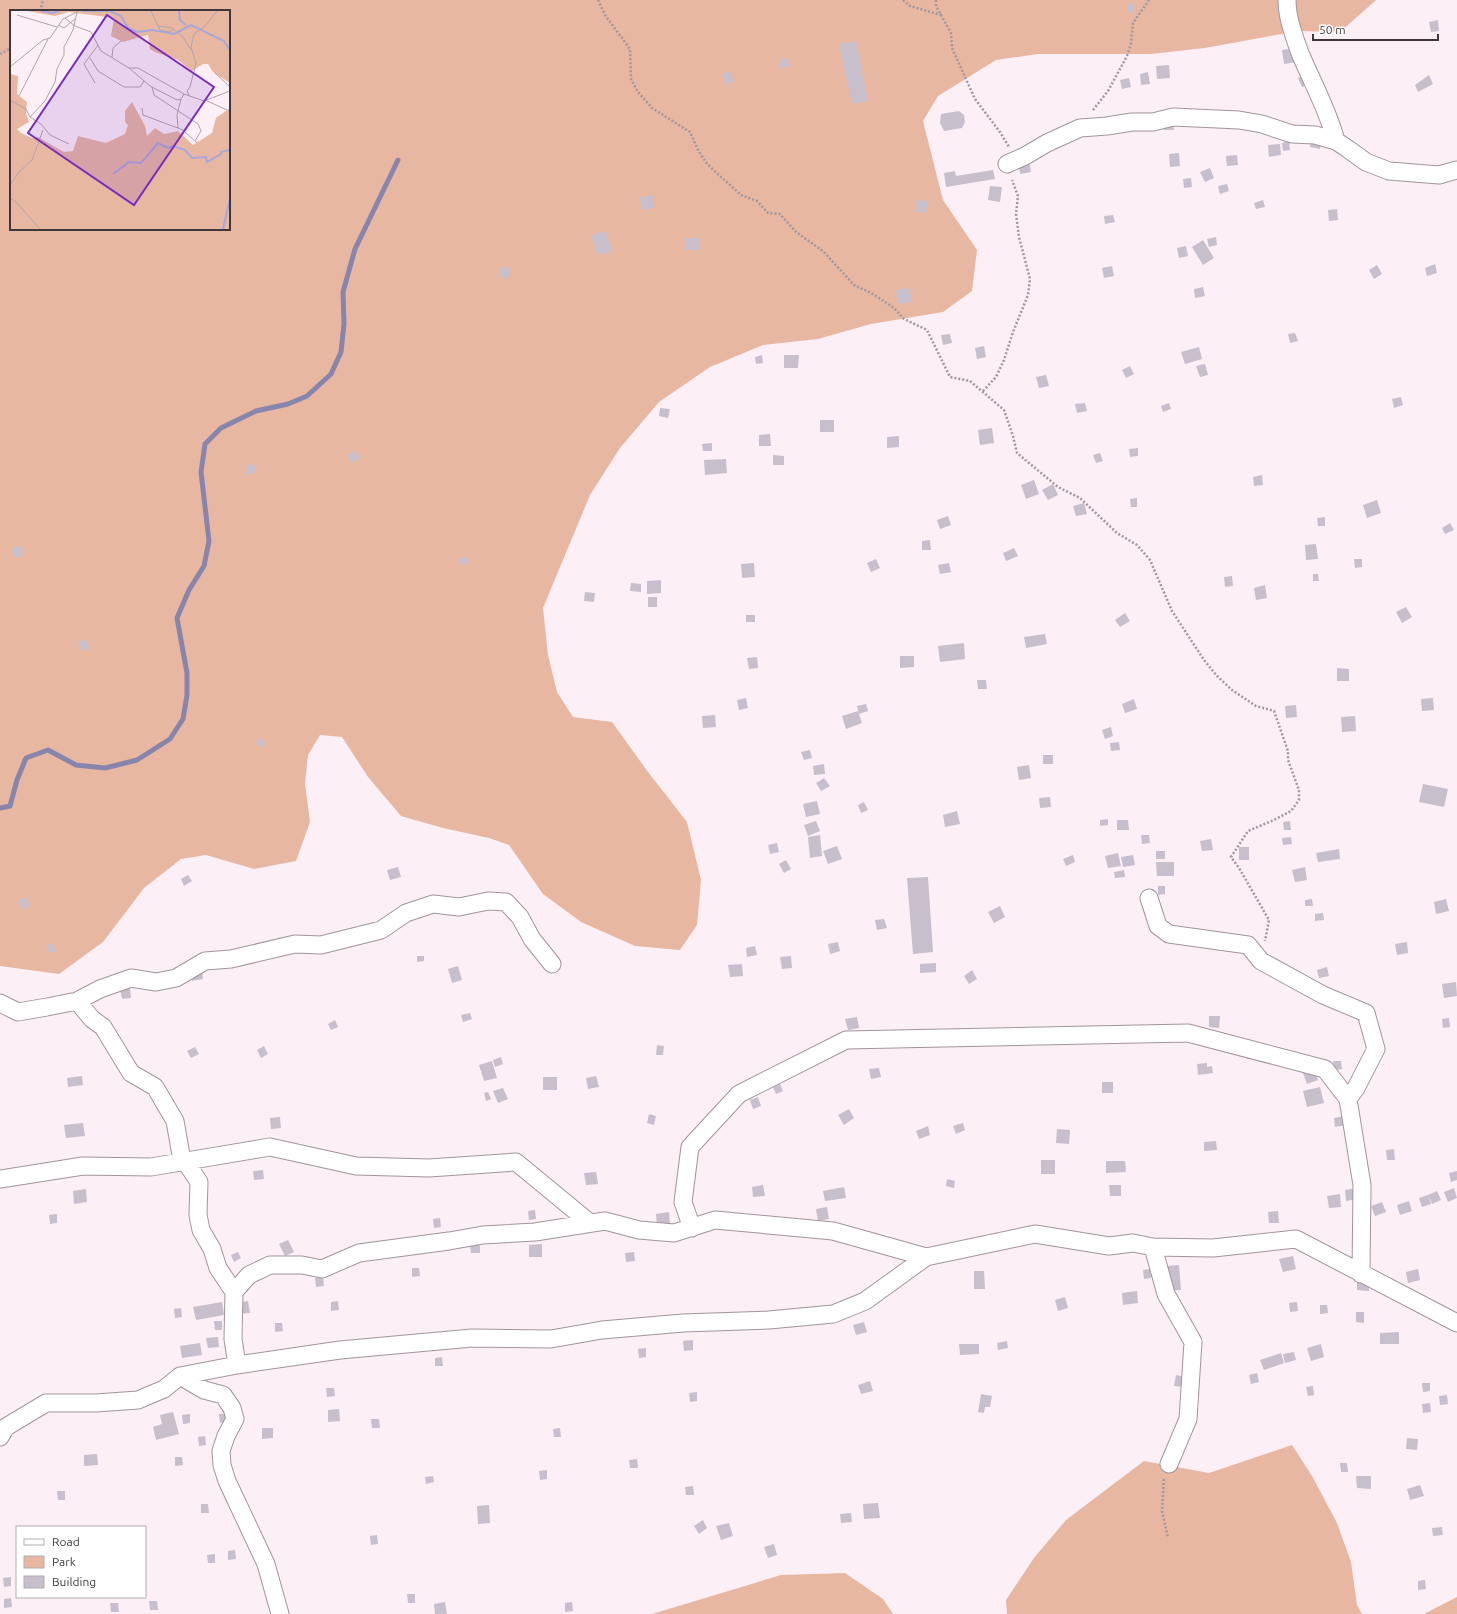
<svg xmlns="http://www.w3.org/2000/svg" width="1457" height="1614" font-family="Ubuntu,sans-serif">
	<rect width="100%" height="100%" fill="#fdeff6"/>
	<!-- green -->
	<path fill="#e8b7a2" fill-rule="evenodd" d="M0,0H1376L1340,32L1298,31L1205,48L1151,54H1038L996,60L938,96L923,121L943,200L977,250L972,291L943,312L871,324L818,339L763,345L710,367L659,402L620,448L590,495L543,608L548,655L557,692L573,717L612,722L648,772L687,822L701,880L697,925L680,950L635,946L581,922L543,894L509,845L489,838L443,828L401,816L368,777L342,737L320,735L308,755L305,783L310,822L296,861L254,869L206,855L181,859L144,888L103,942L59,974L0,966ZM11,11H229V229H11Z
		M1292,1445L1312,1476L1337,1523L1351,1562L1357,1605L1362,1614H1007L1006,1600L1034,1558L1066,1520L1144,1461L1209,1473Z
		M845,1573L883,1599L893,1614H652L781,1575Z
		M1457,1597V1614H1424Z"/>
	<g fill="none" stroke-linecap="round" stroke-linejoin="round">
		<!-- stream -->
		<path stroke="#8885ac" stroke-width="5" d="M0,808L10,806L17,780L26,758L48,750L76,765L105,768L137,760L170,739L183,719L187,695V673L177,618L189,590L204,566L209,541L201,472L205,444L221,428L256,411L288,404L307,396L331,374L341,352L344,324L343,292L355,249L398,160"/>
	</g>
	<!-- building -->
	<path fill="#c7bfcb" d="M1127,4H1134V12H1127Z
		M1438,20L1439,31L1431,32L1429,22Z
		M856,41L868,101L852,104L839,44Z
		M1295,48L1297,62L1284,64L1282,50Z
		M788,58L789,66L780,68L779,60Z
		M1169,65L1170,78L1157,79L1156,66Z
		M730,71L734,81L726,85L722,75Z
		M1148,72L1150,84L1141,85L1140,74Z
		M1305,75L1309,85L1302,87L1298,78Z
		M1429,75L1433,84L1418,92L1415,85Z
		M1129,78L1131,87L1122,89L1120,80Z
		M959,111L964,115L965,122L962,128L944,131L940,123L941,114Z
		M1173,120L1174,130H1164L1163,121Z
		M1312,138L1322,140L1320,149L1310,147Z
		M1289,141L1290,150L1283,151L1282,143Z
		M1280,144L1281,155L1269,157L1268,145Z
		M1179,153L1180,166L1170,167L1169,154Z
		M1237,155L1238,165L1227,166L1226,156Z
		M1029,161L1031,172L1020,174L1019,162Z
		M1210,168L1214,178L1205,182L1200,172Z
		M993,170L995,179L946,187L944,173L955,171L956,176Z
		M1191,178L1192,187L1184,188L1183,179Z
		M1227,184L1229,191L1220,194L1218,186Z
		M990,186L1002,187L1000,202L988,200Z
		M652,195L654,208L641,210L640,197Z
		M917,200L928,201L926,213L916,212Z
		M1263,200L1265,207L1256,209L1254,203Z
		M1337,209L1338,220L1329,221L1328,210Z
		M1113,215L1115,222L1105,224L1104,216Z
		M606,231L612,251L597,255L591,235Z
		M1216,237L1217,245L1209,247L1207,239Z
		M685,238H699V250H685Z
		M1203,240L1214,258L1203,265L1192,247Z
		M1186,246L1188,256L1179,258L1177,248Z
		M1435,264L1437,273L1427,276L1425,268Z
		M1377,265L1382,274L1374,279L1369,270Z
		M502,266L511,269L508,279L499,276Z
		M1112,266L1114,276L1104,278L1102,268Z
		M1203,287L1205,296L1195,298L1194,289Z
		M910,288L912,302L898,304L896,290Z
		M1295,333L1298,341L1290,343L1288,334Z
		M950,334L952,343L943,345L941,335Z
		M984,346L986,357L977,359L975,348Z
		M1199,347L1202,359L1185,364L1181,352Z
		M762,355L763,363L756,364L755,357Z
		M784,355H799L798,368H784Z
		M1205,364L1208,375L1200,377L1196,366Z
		M1130,366L1134,374L1126,378L1122,370Z
		M1046,375L1049,386L1039,388L1036,377Z
		M1401,397L1403,405L1394,408L1392,399Z
		M1085,403L1087,411L1077,413L1075,404Z
		M1169,403L1171,409L1163,412L1161,406Z
		M660,408L670,409L668,418L659,416Z
		M820,420H834V432H820Z
		M992,428L994,443L980,445L978,430Z
		M770,434L771,446H759V435Z
		M899,436V447L887,448V437Z
		M712,443V451H703L702,444Z
		M1138,448V456L1130,457L1129,449Z
		M355,451L360,458L352,463L348,456Z
		M1100,453L1103,461L1096,463L1093,455Z
		M773,455L784,456V465H773Z
		M726,459L727,473L705,475L704,460Z
		M247,464L256,465L255,474H246Z
		M1262,475L1263,485L1254,486L1253,477Z
		M1034,480L1039,494L1026,499L1021,485Z
		M1053,484L1058,495L1048,500L1042,490Z
		M1137,498V507H1131L1130,499Z
		M1377,500L1381,513L1367,518L1363,505Z
		M1084,503L1087,514L1076,516L1073,506Z
		M948,516L951,525L940,529L937,520Z
		M1325,517V526H1318L1317,518Z
		M1450,523L1454,530L1445,534L1442,528Z
		M930,540L931,550H922V541Z
		M1316,544L1318,559L1306,560L1305,545Z
		M21,546L23,556L14,557L12,548Z
		M1014,548L1018,556L1006,561L1003,553Z
		M460,557L468,558L467,564H460Z
		M876,559L880,568L871,572L867,563Z
		M1354,559H1362V567L1355,568Z
		M754,563L755,577L742,578L741,564Z
		M949,563L951,572L940,574L938,565Z
		M1313,574H1318L1319,581H1313Z
		M1232,576L1233,586L1225,587L1224,577Z
		M661,580V593L647,594V581Z
		M631,583L641,584V592L630,591Z
		M1265,585L1267,598L1256,600L1254,588Z
		M585,592L595,593L594,602L584,601Z
		M648,597H657V607H648Z
		M1406,607L1412,617L1402,623L1396,612Z
		M1125,613L1130,621L1120,627L1115,620Z
		M746,615H755V622H746Z
		M1045,634L1047,644L1026,648L1024,637Z
		M86,639L90,648L82,651L78,642Z
		M964,643L965,659L940,662L938,646Z
		M900,656H914V667L900,668Z
		M757,657L758,668L749,669L747,658Z
		M1337,668L1349,669V681H1337Z
		M977,680H986L987,689H978Z
		M746,698L748,708L739,710L737,700Z
		M1433,698L1434,710L1422,711L1421,699Z
		M1134,699L1137,709L1125,713L1122,704Z
		M866,704L868,711L859,714L857,706Z
		M1296,705L1297,717L1286,718L1285,706Z
		M858,711L862,723L846,729L842,716Z
		M715,715L716,727L703,728L702,716Z
		M1355,716L1356,731L1342,732L1341,717Z
		M1111,727L1113,736L1105,739L1102,730Z
		M259,738L265,741L262,747L256,744Z
		M1119,742L1120,750L1111,751L1110,743Z
		M810,750L812,758L804,760L801,752Z
		M1043,755H1053V764H1043Z
		M824,764L825,774L814,775L813,766Z
		M1029,765L1031,778L1019,780L1017,767Z
		M824,778L830,786L821,791L816,783Z
		M1423,784L1448,789L1444,807L1419,802Z
		M1050,797L1051,807L1040,808L1039,798Z
		M817,801L820,814L806,817L803,804Z
		M864,802L868,810L861,813L858,805Z
		M957,811L960,824L945,827L943,815Z
		M1108,819V825L1100,826V820Z
		M1117,820H1128L1129,830H1117Z
		M816,821L820,831L808,836L804,825Z
		M1290,821L1291,830H1284L1283,822Z
		M820,835L822,856L810,858L808,837Z
		M1141,835H1149L1150,843L1142,844Z
		M1291,837L1292,844L1283,845L1282,838Z
		M1211,839L1213,850L1202,851L1200,841Z
		M777,843L779,852L770,854L768,845Z
		M837,846L842,859L828,864L823,851Z
		M1239,847H1249V860H1239Z
		M1339,849L1340,859L1318,862L1316,853Z
		M1156,851H1165V859H1156Z
		M1118,853L1121,866L1108,868L1105,856Z
		M1073,855L1075,862L1066,866L1063,859Z
		M1133,855L1135,865L1123,867L1121,857Z
		M786,860L791,869L784,873L779,864Z
		M1156,862H1174V876H1157Z
		M398,867L401,877L390,880L387,870Z
		M1305,867L1307,880L1295,882L1292,870Z
		M1124,870L1125,877L1115,878L1114,872Z
		M188,875L192,881L184,886L181,879Z
		M928,877L933,952L913,954L907,878Z
		M1158,886H1165V894L1158,895Z
		M26,897L30,906L23,910L18,901Z
		M1312,899L1313,906H1305V900Z
		M1446,899L1449,911L1436,914L1434,902Z
		M1000,906L1005,917L994,923L988,912Z
		M1323,913L1324,920L1315,921V914Z
		M884,919L887,928L877,930L875,920Z
		M838,942L840,951L830,954L828,944Z
		M1407,942L1408,953L1397,955L1395,944Z
		M47,944H54L55,952H47Z
		M755,946L757,955L747,957L746,948Z
		M417,956H424V961L417,962Z
		M791,956L792,968L782,969L780,957Z
		M936,963V972L920,973V964Z
		M742,964L743,976L730,977L728,965Z
		M458,966L462,980L452,983L448,969Z
		M1327,967L1329,976L1319,978L1317,970Z
		M202,969L203,979L192,981L191,970Z
		M972,970L977,979L969,984L964,976Z
		M1456,982L1457,996L1444,998L1442,984Z
		M130,988L131,998L122,999L120,989Z
		M470,1013L472,1019L463,1022L461,1015Z
		M1209,1016H1220L1219,1028L1209,1027Z
		M857,1017L859,1028L848,1030L845,1019Z
		M1449,1018L1450,1027L1443,1028L1442,1019Z
		M335,1020L338,1027L331,1030L328,1024Z
		M657,1045L664,1046L663,1055H656Z
		M264,1046L268,1054L261,1058L257,1050Z
		M195,1047L199,1054L191,1058L187,1051Z
		M501,1057L503,1064L495,1067L493,1060Z
		M492,1061L497,1078L484,1081L479,1065Z
		M1333,1061H1341L1342,1069L1334,1070Z
		M1207,1063V1067L1212,1066L1213,1073L1198,1075L1197,1064Z
		M879,1068L881,1077L871,1079L869,1069Z
		M1314,1069L1318,1080L1307,1084L1303,1073Z
		M82,1076L83,1085L68,1087L67,1078Z
		M596,1076L599,1087L588,1089L586,1078Z
		M543,1077H557V1090H543Z
		M1102,1082H1113V1093H1102Z
		M780,1084L783,1091L776,1094L773,1087Z
		M1320,1087L1324,1103L1307,1107L1303,1091Z
		M503,1088L508,1099L498,1103L493,1091Z
		M488,1092L491,1099L486,1101L484,1093Z
		M758,1097L761,1106L753,1109L750,1100Z
		M849,1109L854,1118L844,1125L838,1115Z
		M649,1114L656,1116L654,1125L647,1123Z
		M1344,1116L1346,1125L1335,1127L1334,1118Z
		M280,1117L281,1128L271,1129L270,1118Z
		M83,1123L85,1136L66,1138L64,1125Z
		M963,1123L965,1130L956,1134L953,1126Z
		M928,1126L930,1135L919,1139L916,1131Z
		M1057,1129L1070,1130L1069,1144L1056,1143Z
		M1216,1141L1217,1150L1204,1151V1142Z
		M1394,1149L1395,1160H1387L1386,1150Z
		M1041,1160H1055V1174H1041Z
		M1106,1161H1125L1126,1172L1106,1173Z
		M263,1170L264,1179L254,1180L253,1171Z
		M1457,1171V1180L1451,1182L1449,1173Z
		M596,1172L598,1184L586,1185L584,1173Z
		M947,1179L955,1181L954,1188L946,1186Z
		M763,1185L765,1196L753,1197L752,1187Z
		M1109,1185H1121V1196H1110Z
		M844,1187L846,1198L825,1201L823,1191Z
		M1357,1188L1358,1199L1346,1201L1345,1190Z
		M1454,1188L1457,1198L1448,1202L1444,1192Z
		M86,1189L87,1202L74,1204L73,1191Z
		M1437,1191L1441,1200L1432,1204L1428,1195Z
		M1340,1194L1341,1207L1329,1208L1327,1196Z
		M1428,1195L1431,1204L1422,1207L1419,1198Z
		M1409,1201L1412,1211L1400,1215L1397,1205Z
		M1382,1202L1386,1212L1375,1216L1371,1206Z
		M827,1207L829,1219L818,1221L816,1209Z
		M535,1210L536,1219L529,1220L528,1211Z
		M1278,1211L1279,1223H1269L1268,1212Z
		M669,1212L670,1225L657,1226L656,1214Z
		M57,1214V1223L50,1224L49,1215Z
		M440,1218L441,1227L434,1228L433,1219Z
		M288,1240L294,1252L285,1256L279,1244Z
		M480,1242V1253H471L470,1245Z
		M542,1244V1257H529V1245Z
		M238,1252L241,1258L234,1262L231,1255Z
		M634,1252L635,1261L626,1262L625,1253Z
		M1293,1256L1296,1269L1283,1272L1279,1259Z
		M1179,1265L1181,1290L1167,1291L1166,1266Z
		M412,1268H419L420,1276L412,1277Z
		M1150,1269L1151,1278L1144,1279L1143,1270Z
		M1418,1269L1420,1280L1408,1283L1406,1272Z
		M974,1271H984L985,1289H974Z
		M323,1277L324,1286L316,1287L315,1278Z
		M1357,1281H1369V1291L1357,1290Z
		M1137,1291L1138,1303L1123,1305L1122,1293Z
		M1065,1297L1068,1308L1058,1311L1055,1300Z
		M248,1301L250,1313L238,1314L237,1303Z
		M338,1301L339,1310L331,1311V1302Z
		M222,1302L224,1315L196,1320L193,1307Z
		M1297,1302L1298,1311L1290,1312L1289,1303Z
		M1320,1305H1327L1328,1313L1320,1314Z
		M181,1308L182,1317L175,1318L174,1309Z
		M1356,1312H1364V1323L1356,1322Z
		M214,1321H222V1330H215Z
		M864,1322L867,1332L856,1335L853,1325Z
		M275,1323H282L283,1331L275,1332Z
		M1399,1332V1344H1380V1333Z
		M218,1337L219,1347L208,1348L206,1338Z
		M693,1340V1350L684,1351L683,1341Z
		M1007,1341L1008,1348L998,1350L997,1343Z
		M200,1343L202,1355L182,1358L180,1346Z
		M959,1344H979V1354L960,1355Z
		M1321,1344L1324,1357L1311,1361L1307,1348Z
		M646,1348V1357L639,1358L638,1349Z
		M1294,1352L1296,1360L1285,1363L1283,1354Z
		M1281,1353L1284,1363L1264,1370L1260,1360Z
		M442,1357L443,1366H435V1358Z
		M1257,1373L1259,1382L1251,1384L1249,1375Z
		M1176,1375L1185,1377L1183,1387L1174,1386Z
		M870,1381L873,1391L861,1394L858,1385Z
		M1422,1383H1430V1391L1423,1392Z
		M1313,1386L1314,1395L1308,1396L1306,1387Z
		M326,1388H334L335,1396L327,1397Z
		M697,1392V1401L690,1402L689,1393Z
		M981,1394L992,1396L990,1407H985L984,1413L978,1412Z
		M1447,1395L1448,1404L1440,1405L1439,1396Z
		M1430,1403L1431,1412L1423,1413L1422,1404Z
		M339,1409L340,1421L328,1422V1410Z
		M173,1412L179,1434L156,1440L153,1427L162,1424L160,1415Z
		M190,1414V1423L183,1424L182,1415Z
		M219,1414H226L227,1422L220,1423Z
		M371,1419H379L380,1428H372Z
		M262,1428H273V1438L262,1439Z
		M560,1428L561,1437H554L553,1429Z
		M205,1436L206,1445L199,1446L198,1437Z
		M1407,1438L1418,1439L1417,1450L1406,1449Z
		M97,1454L98,1465L84,1466V1455Z
		M175,1457H182L183,1465L175,1466Z
		M637,1459L638,1468H630L629,1460Z
		M1340,1463H1347L1348,1472H1341Z
		M547,1470V1479L540,1480L539,1471Z
		M433,1476L434,1482L426,1484L425,1477Z
		M1356,1476H1371V1489L1357,1488Z
		M1420,1485L1424,1496L1410,1500L1407,1489Z
		M693,1486L694,1495H686L685,1487Z
		M57,1491H65V1500H58Z
		M878,1503L880,1518L864,1519L863,1504Z
		M201,1504H208L209,1513H201Z
		M489,1505L490,1523L478,1524L477,1506Z
		M851,1513L852,1522L841,1523L840,1514Z
		M703,1520L707,1528L699,1534L694,1526Z
		M729,1523L733,1536L721,1540L716,1526Z
		M1442,1527L1443,1535L1433,1536L1432,1528Z
		M377,1535L378,1544L371,1545L370,1536Z
		M774,1544L777,1555L768,1558L764,1547Z
		M235,1550L236,1559L228,1560V1551Z
		M215,1554V1563H208L207,1555Z
		M11,1577V1586L4,1587L3,1578Z
		M1425,1580L1426,1589L1418,1590V1581Z
		M407,1594H415V1603H408Z
		M11,1598L12,1607L4,1608V1599Z
		M149,1601H157L158,1610H150Z
		M445,1602L447,1614H435L434,1604Z
		M572,1602L573,1611L565,1612V1603Z
		M110,1603H118L119,1612H111Z"/>
	<g fill="none" stroke-linecap="round" stroke-linejoin="round">
		<!-- street casing -->
		<g stroke="#a1949b" stroke-width="19">
			<path id="street" d="M1287,0C1287,18 1294,36 1300,53C1312,82 1328,110 1336,141
				M1007,164L1025,156L1047,143L1080,128L1107,126L1132,122H1153L1173,117L1239,120L1262,124L1292,134L1315,135L1336,141L1348,149L1366,162L1389,171L1439,175L1457,170
				M1149,898L1158,926L1169,934L1248,945L1261,961L1323,995L1366,1013L1376,1049L1356,1088L1348,1099L1362,1185L1361,1274
				M77,1001L92,1019L103,1027L131,1073L155,1087L175,1121L181,1155L199,1182L198,1215L201,1230L212,1249L218,1268L234,1292
				M0,1003L18,1012L47,1007L77,1001L100,989L131,978L156,982L176,978L205,961L231,959L295,944L321,945L381,930L406,913L433,904L459,907L488,901L506,902L520,917L532,939L552,964
				M0,1179L83,1166L151,1167L270,1147L356,1166L429,1168L516,1162L590,1223
				M692,1228L683,1202L690,1147L739,1094L846,1040L1188,1033L1325,1069L1348,1099
				M1153,1247L1166,1294L1193,1342L1188,1419L1169,1464
				M237,1365L340,1350L472,1338L551,1339L602,1330L683,1323L769,1320L833,1314L865,1301L926,1257
				M180,1376L204,1390L223,1395L232,1408L235,1419L226,1436L221,1451L222,1465L227,1481L266,1564L280,1614
				M0,1437L6,1427L46,1403H96L138,1400L164,1389L180,1376L237,1365L233,1339L234,1292L249,1275L270,1265H302L322,1269L359,1253L449,1241L483,1235L535,1232L605,1221L639,1230L674,1233L715,1220L833,1231L926,1257L1035,1234L1109,1246L1133,1243L1153,1247L1213,1248L1296,1239L1457,1323"/>
		</g>
		<!-- path -->
		<path stroke="#a1979c" stroke-width="2.5" stroke-dasharray="2 2" stroke-linecap="butt" d="M598,0L605,15L630,49L631,79L638,92L652,108L690,132L699,152L708,165L741,195L757,201L768,213L780,214L796,232L823,251L854,285L873,294L894,308L904,319L927,330L950,377L970,381L1004,410L1013,436L1017,453L1058,487L1080,498L1117,533L1137,545L1150,560L1172,611L1204,660L1217,676L1232,690L1256,706L1274,711L1288,751V760L1299,790V800L1291,811L1274,820L1248,831L1231,857L1239,868L1269,920L1265,941
			M903,0L910,6L941,15
			M936,0V6L951,33L952,48L975,99L1000,132L1009,147
			M40,11L43,0
			M0,54L11,48
			M1093,110L1108,91L1127,56L1131,44L1133,23L1149,0
			M983,391L996,377L1004,360L1013,332L1028,295L1030,279L1019,237L1016,214L1018,196L1012,180
			M1164,1479L1162,1511L1168,1538"/>
		<!-- street -->
		<use href="#street" stroke="#fff" stroke-width="17"/>
	</g>
	<!-- overview -->
	<g transform="translate(10 10)">
		<rect width="220" height="220" fill="#fdeff6"/>
		<path d="M17,1H220V73L203,62L198,54H193L182,61L168,50L145,42L140,39L138,25L113,32L101,26L104,8L59,2L45,6ZM0,64L8,66L7,84L17,92L16,103L19,112L7,119L11,123L22,128L28,127L54,142L63,141L68,126L96,133L115,124L118,115L115,112V101L122,92L135,116L137,126L145,118L154,124L168,121L183,135L202,123L206,108L220,98V219H0Z" fill="#e8b7a2"/>
		<path fill="none" stroke="#a8a7dd" stroke-width="2" d="M31,1L43,3L50,1M72,1H100L111,6L118,18L127,22L143,20L164,24L181,15L214,31L220,40M169,1L170,10L176,15M103,164L119,152L131,153L148,133L158,138L163,136L175,140L182,148L196,147L197,152L211,144V142L220,140M213,219L220,188"/>
		<path fill="none" stroke="#b0a5ab" stroke-width="1" d="M141,1L150,20L158,22L163,20M7,5L47,17M55,8L65,16L81,22L91,41L119,58L140,76L167,90L171,89L174,84L194,91L220,81M48,15L54,18L65,9M148,16L162,18L173,27L181,40M102,47L103,38L111,31M80,48L88,61L114,77H130L134,71M0,57L33,30L40,28L53,9L67,2M119,58H128L174,84M205,63L220,77M85,73L74,54L88,35M142,77L144,85L188,114L191,121L185,131M179,85L177,81L180,77L186,53L181,37L184,24L195,16L207,1M9,86L38,29M0,90L16,99L20,107L31,114L40,125L59,134M195,90L217,100M132,98L133,105L173,120L187,133M20,107L35,91L45,72L47,59L54,45V37L63,20L67,2M168,118L167,105L171,89M0,175L9,162L22,150L33,120M0,188L6,192L30,219"/>
		<path fill="#7b2cbf" fill-opacity="0.15" stroke="#7b2cbf" stroke-width="2" d="M97,5L204,77L124,195L18,123Z"/>
		<rect width="220" height="220" fill="none" stroke="#3d373a" stroke-width="2"/>
	</g>
	<!-- legend -->
	<rect x="16" y="1526" width="130" height="72" fill="#ffffff" stroke="#b1afb0"/>
	<rect x="24" y="1539" width="20" height="6" fill="#ffffff" stroke="#b1afb0"/>
	<text x="52" y="1546" font-size="12" fill="#3d373a">Road</text>
	<rect x="24" y="1556" width="20" height="12" fill="#e8b7a2" stroke="#b1afb0"/>
	<text x="52" y="1566" font-size="12" fill="#3d373a">Park</text>
	<rect x="24" y="1576" width="20" height="12" fill="#c7bfcb" stroke="#b1afb0"/>
	<text x="52" y="1586" font-size="12" fill="#3d373a">Building</text>
	<!-- scale -->
	<path d="M1313 34v6h125v-6" fill="none" stroke="#3d373a" stroke-width="2"/>
	<text x="1319" y="34" font-size="12" fill="#3d373a" stroke="#ffffff" stroke-width="3" paint-order="stroke">50 m</text>
</svg>
